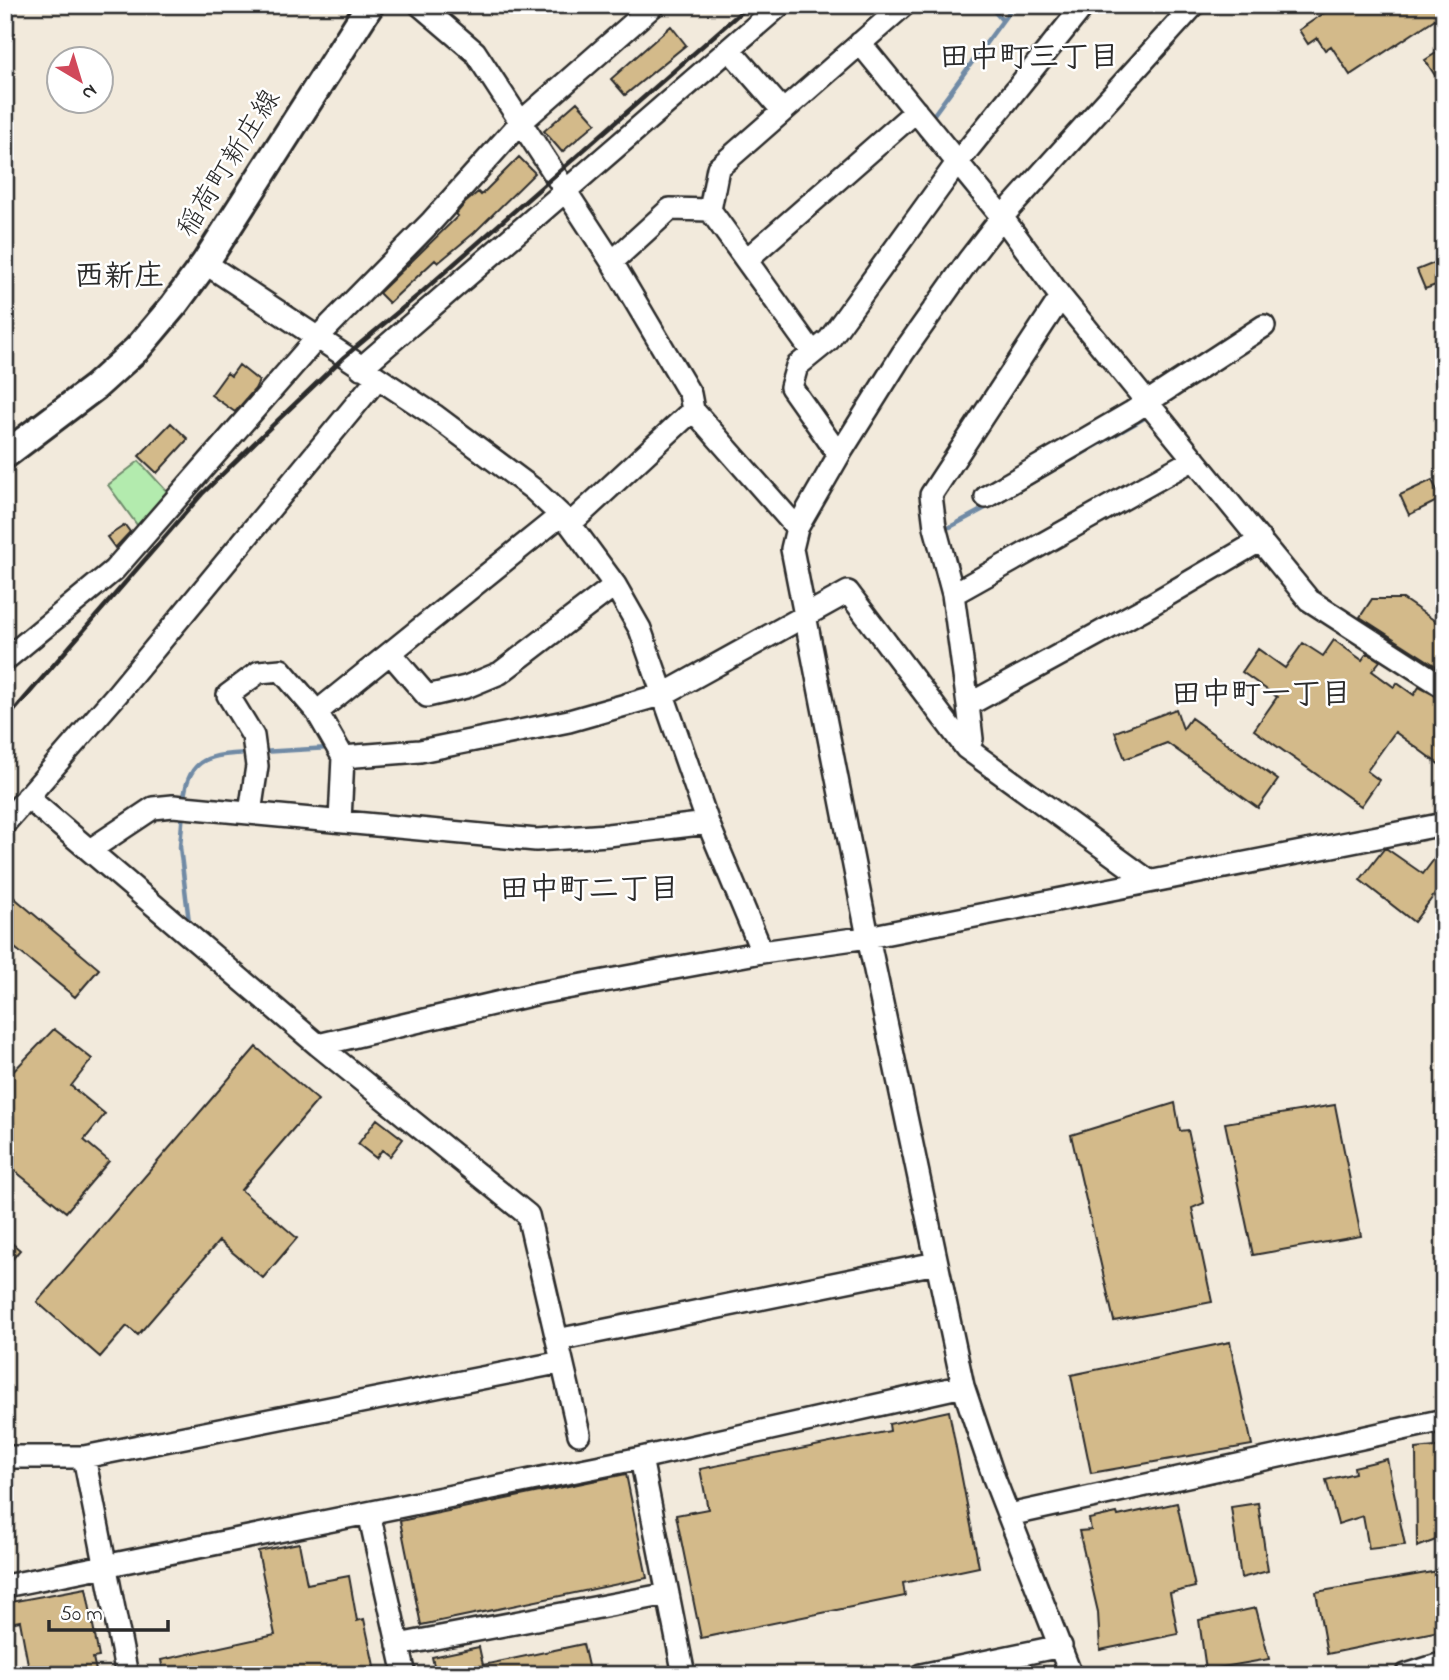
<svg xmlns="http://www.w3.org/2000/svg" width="1449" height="1680" font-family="'Indie Flower','Klee One',sans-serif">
	<rect width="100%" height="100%" fill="#f2eadc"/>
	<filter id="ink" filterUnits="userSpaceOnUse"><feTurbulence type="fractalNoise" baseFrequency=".0143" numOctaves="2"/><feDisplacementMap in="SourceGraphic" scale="14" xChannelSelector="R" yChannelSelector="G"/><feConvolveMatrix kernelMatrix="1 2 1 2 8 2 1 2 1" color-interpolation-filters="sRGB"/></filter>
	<g filter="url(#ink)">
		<!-- green -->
		<path fill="#b3ebae" stroke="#6f8b6c" stroke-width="2" d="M139,461L172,497L140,529L108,485Z"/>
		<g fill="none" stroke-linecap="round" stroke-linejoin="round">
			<!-- stream -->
			<path stroke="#6f8aa5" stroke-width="4.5" d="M989,5L1002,20
				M932,117L1014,5
				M920,134L941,158
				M956,178L981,208
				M1015,492L1148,416L1146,414
				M950,527L989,506
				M261,752L329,748
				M184,799C188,756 212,755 249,753
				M183,811L180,847L189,922"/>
		</g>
		<!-- building -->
		<path fill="#d3ba8a" stroke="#2b2b2b" stroke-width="2" d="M1336,5H1444V13L1350,75L1331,46L1325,50L1317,38L1308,44L1299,30Z
			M671,26L686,45L625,95L611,79Z
			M1444,48V72L1436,77L1425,60Z
			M577,102L596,123L562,152L544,131Z
			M519,157L535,173L474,233L438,263L435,260L389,303L379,293L458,216L456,214L465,203L478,192L481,195Z
			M1444,259V282L1425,289L1417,270Z
			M239,365L259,381L255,389L235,412L211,395L227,373L231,376Z
			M171,423L188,439L157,473L139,456Z
			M1432,480L1441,499L1409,515L1400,495Z
			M125,525L130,532L115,548L107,537Z
			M1372,599H1403L1444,627V671L1360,617Z
			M1334,640L1362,660L1367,653L1380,661L1372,671L1394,687L1397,683L1414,695L1419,687L1444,700V768L1395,732L1367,771L1379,780L1361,806L1254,730L1277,697L1242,672L1258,649L1285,668L1303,643L1323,656Z
			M1176,709L1183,729L1191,718L1278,780L1258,808L1167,743L1125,759L1115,732Z
			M1444,846V882L1414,922L1360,880L1384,849H1387L1423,874Z
			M5,890L99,969L75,997L5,940Z
			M54,1029L92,1059L71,1086L105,1114L84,1140L109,1161L66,1212L5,1163V1080Z
			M256,1047L318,1100L241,1190L297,1238L263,1278L219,1241L138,1335L127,1326L100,1357L37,1302Z
			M1175,1103L1180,1131L1188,1130L1204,1203L1192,1208L1212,1302L1114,1321L1071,1135Z
			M1335,1105L1361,1236L1253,1255L1225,1123Z
			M377,1119L403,1139L390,1156L382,1150L376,1158L358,1144Z
			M5,1237L20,1250L5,1268Z
			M1230,1342L1252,1445L1091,1473L1071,1375Z
			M949,1411L979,1567L903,1583L905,1596L701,1638L676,1515L708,1509L700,1469L890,1431L889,1424Z
			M1444,1446V1537L1417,1547L1416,1449Z
			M1387,1459L1405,1545L1369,1549L1363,1516L1338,1524L1326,1480L1355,1473L1354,1467Z
			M626,1474L647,1578L421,1625L400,1521Z
			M1177,1503L1195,1587L1170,1593L1178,1634L1100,1650L1098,1612L1079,1531L1091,1530L1089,1519L1117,1513L1118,1516Z
			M1258,1503L1268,1571L1241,1578L1231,1507Z
			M299,1543L307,1584L349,1576L357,1621L364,1619L376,1675H164L161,1660L275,1635L258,1551Z
			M1444,1570V1630L1327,1654L1316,1592Z
			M86,1588L99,1657L93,1658L97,1675H30L20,1621L5,1624V1603Z
			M1256,1608L1269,1659L1206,1670L1199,1620Z
			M583,1644L590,1675H436L432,1657L479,1647L483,1665Z"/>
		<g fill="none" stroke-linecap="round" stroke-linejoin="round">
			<!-- minor casing -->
			<g stroke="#2b2b2b" stroke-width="26">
				<path id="minor" d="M420,5L475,52L612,262L690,394L693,410L797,528
					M860,43L1002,217L1061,297L1309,600L1444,687
					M729,49L783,111
					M746,260L916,111
					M612,262L670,209L710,210
					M205,263L434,415L533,489L570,524L615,585L640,629L708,823L762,952
					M1061,297L931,495L935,527L953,594L968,705L1147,607L1261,540
					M813,353L710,210L718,168L904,5
					M361,368L780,5
					M839,455L791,387L797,366L829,340L957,163L1084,5
					M986,497L1132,412L1264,326
					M570,524L693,410
					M953,594L1194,459
					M390,653L427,696L466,687L500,673L615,585
					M5,660L114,570L317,338L432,221L520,123L654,5
					M968,705L972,739L968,749
					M317,712L561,515
					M343,757L420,751L569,721L664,694L848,592L966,748L1149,881
					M27,797L318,1045L539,993L762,952L868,937L1444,824
					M250,813L257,766L253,736L228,695L259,672L281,670L317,712L343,757L340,821
					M5,823L118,693L377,379
					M90,850L153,808L173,806L536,840L608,835L708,823
					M318,1045L528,1215L579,1434
					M557,1340L936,1263
					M84,1457L127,1675
					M641,1458L684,1675
					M5,1460L11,1457H84L562,1362
					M369,1513L405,1675
					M1009,1515L1444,1420
					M5,1586L641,1458L963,1386
					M398,1645L668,1594
					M921,1675L1061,1646
					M1071,1675L994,1478L963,1386L868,937L792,549L797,528L839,455L903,353L968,261L1002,217L1194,5
					M1406,1675L1444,1663"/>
			</g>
			<!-- major casing -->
			<g stroke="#2b2b2b" stroke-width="32">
				<path id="major" d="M5,455L95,387L137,349L174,305L205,263L370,5"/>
			</g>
			<!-- minor -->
			<use href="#minor" stroke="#fff" stroke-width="21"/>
			<!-- major -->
			<use href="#major" stroke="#fff" stroke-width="26"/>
			<!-- rail -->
			<path stroke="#2b2b2b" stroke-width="4.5" d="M5,721L202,494L278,420L344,357L422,292L749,5"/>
		</g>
	</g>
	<g text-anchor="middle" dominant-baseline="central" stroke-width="5" stroke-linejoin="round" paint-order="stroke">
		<!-- street labels -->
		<g font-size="28" fill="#2b2b2b" stroke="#fff">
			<text transform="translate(230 164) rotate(-58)">稲荷町新庄線</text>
		</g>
		<!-- neighbourhood labels -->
		<g font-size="30" font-weight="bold" fill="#2b2b2b" stroke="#fff">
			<text x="1029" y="59">田中町三丁目</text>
			<text x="119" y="278">西新庄</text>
			<text x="1261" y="696">田中町一丁目</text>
			<text x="589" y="891">田中町二丁目</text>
		</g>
	</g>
	<!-- margin -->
	<rect width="1449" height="1680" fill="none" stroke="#fff" stroke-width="28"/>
	<rect x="14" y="14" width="1421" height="1652" fill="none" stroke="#2b2b2b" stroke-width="2.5" filter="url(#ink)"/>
	<!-- north arrow -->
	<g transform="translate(80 80) rotate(142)"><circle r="33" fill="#ffffff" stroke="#aaaaaa" stroke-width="2"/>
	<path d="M0-5L12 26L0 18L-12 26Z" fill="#d1495b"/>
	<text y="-10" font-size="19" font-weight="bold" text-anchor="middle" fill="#2b2b2b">N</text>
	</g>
	<!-- scale -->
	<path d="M49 1620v10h119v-10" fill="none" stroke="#2b2b2b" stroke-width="3.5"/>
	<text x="60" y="1620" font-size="21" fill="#2b2b2b" stroke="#ffffff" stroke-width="5" paint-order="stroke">50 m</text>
</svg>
